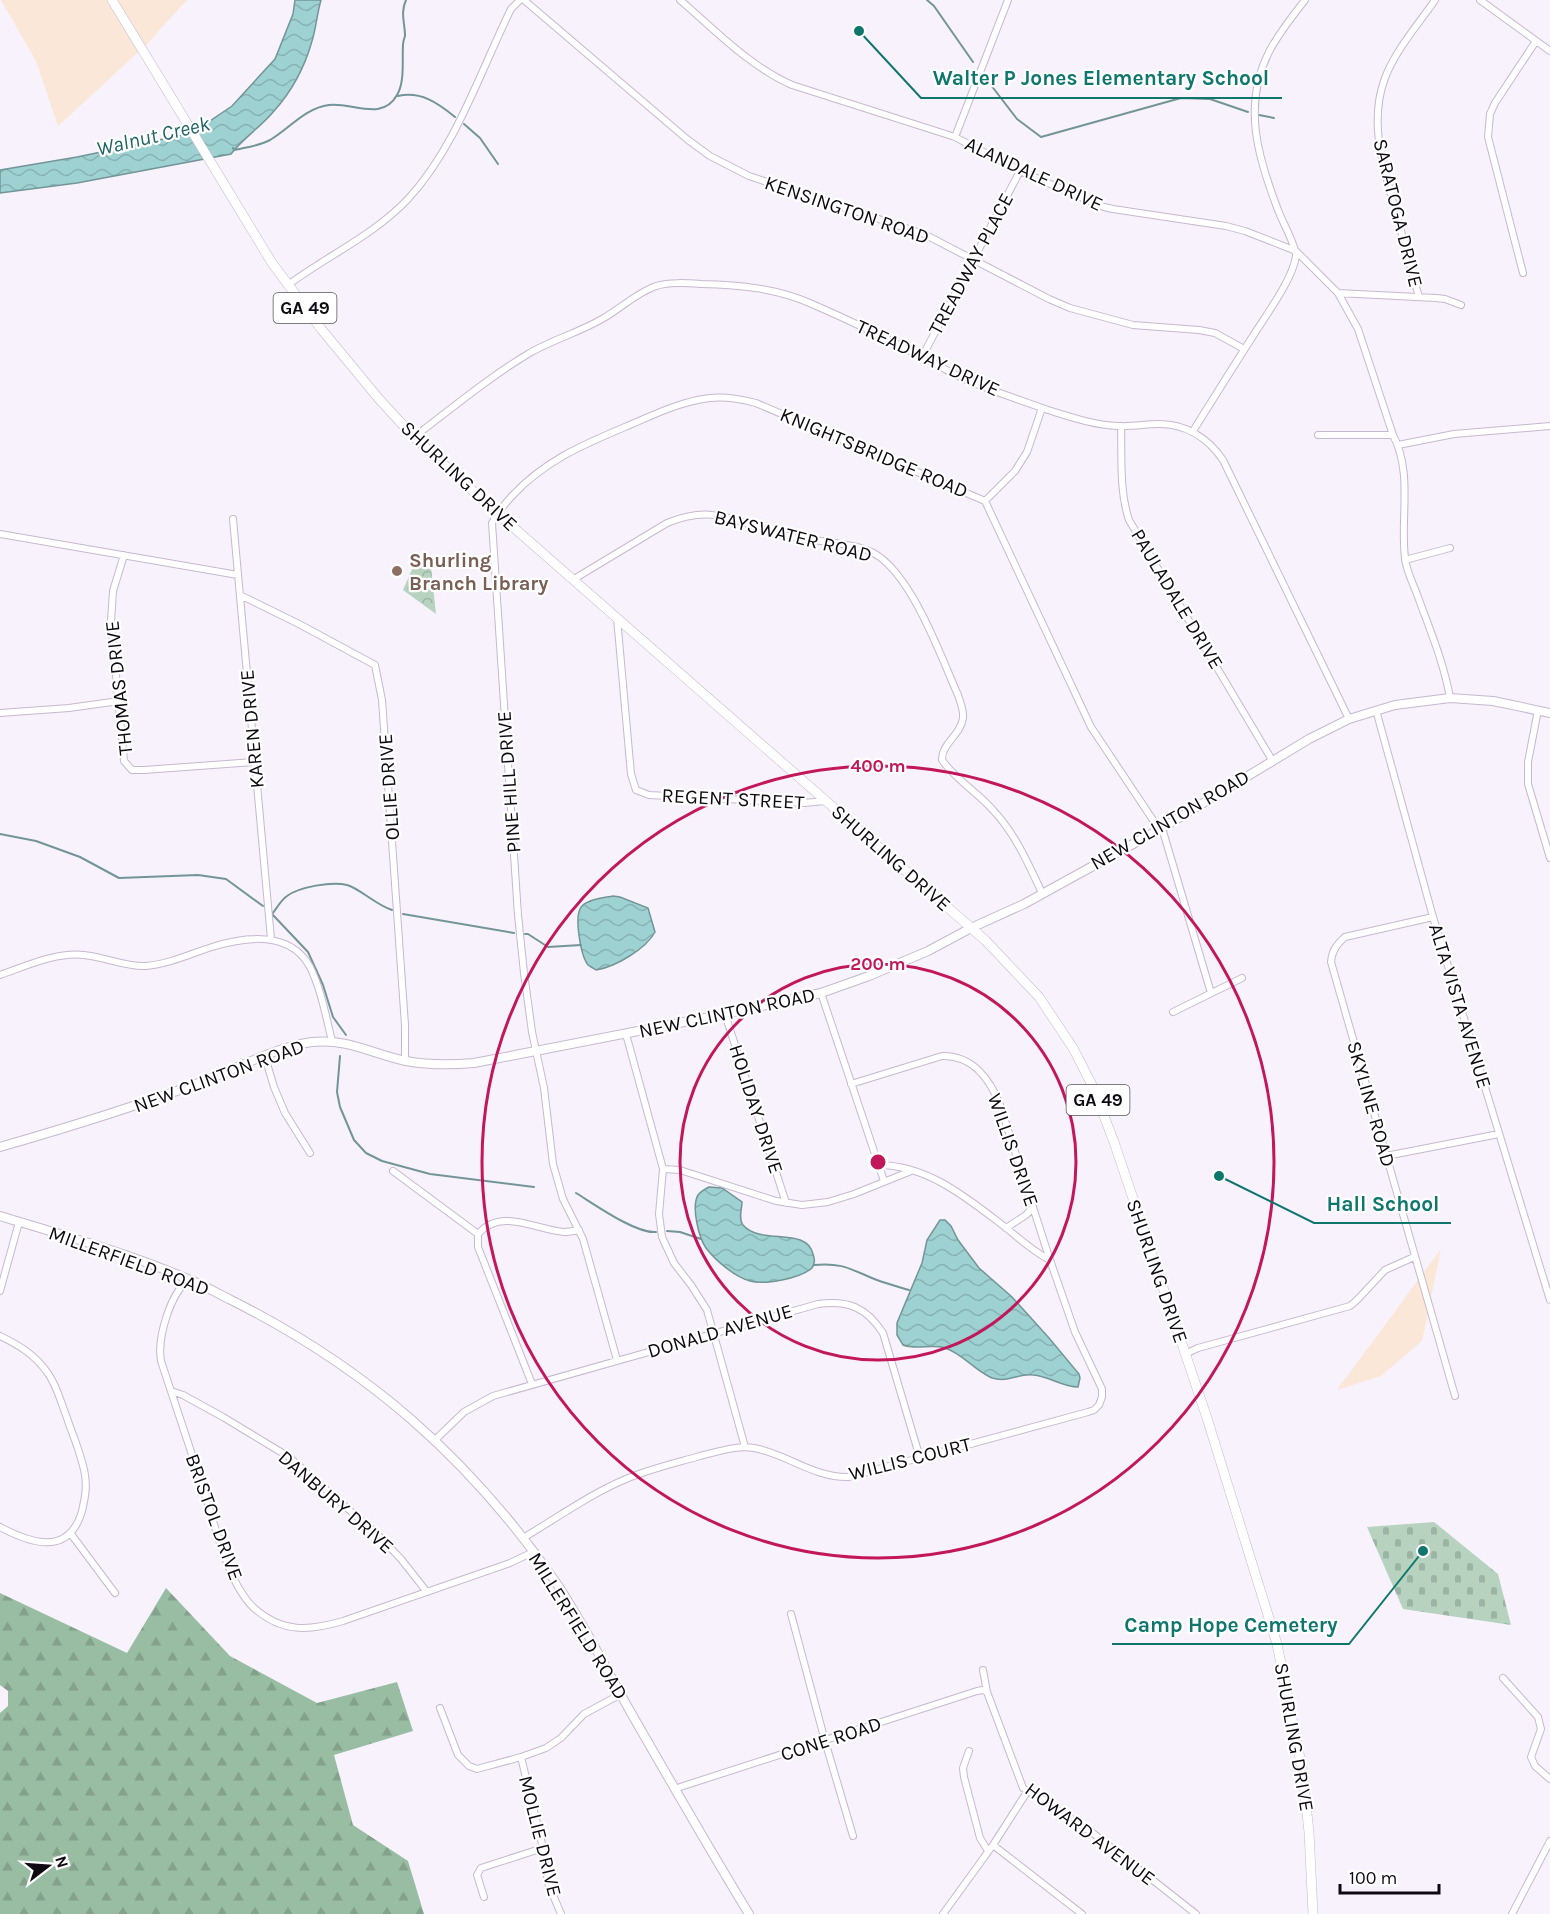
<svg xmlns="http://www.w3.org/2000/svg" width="1550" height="1914" font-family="Karla,sans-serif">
	<defs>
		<pattern id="forest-firs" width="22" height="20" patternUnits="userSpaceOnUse" patternTransform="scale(1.5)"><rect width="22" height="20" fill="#99bda3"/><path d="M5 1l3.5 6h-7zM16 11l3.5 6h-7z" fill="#83a18b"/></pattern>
		<pattern id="cemetery-stones" width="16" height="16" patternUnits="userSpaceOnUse" patternTransform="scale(1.5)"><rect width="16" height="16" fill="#b7d3bf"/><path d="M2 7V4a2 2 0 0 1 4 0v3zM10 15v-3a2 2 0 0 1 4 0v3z" fill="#9cb4a3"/></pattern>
		<pattern id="park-crowns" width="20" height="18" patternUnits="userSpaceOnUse" patternTransform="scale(1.5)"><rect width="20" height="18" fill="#b7d3bf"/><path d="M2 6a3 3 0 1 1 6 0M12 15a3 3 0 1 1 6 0" fill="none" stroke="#9cb4a3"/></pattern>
		<pattern id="water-waves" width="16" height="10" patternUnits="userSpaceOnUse" patternTransform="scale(1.5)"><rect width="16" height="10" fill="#9ed1d2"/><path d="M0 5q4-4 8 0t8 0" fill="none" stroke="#87b2b3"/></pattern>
	</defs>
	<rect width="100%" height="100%" fill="#f8f2fc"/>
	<!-- commercial -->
	<path fill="#fae7d7" d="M1,0H187L146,45L58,126L36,61Z
		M1441,1249L1422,1341L1381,1376L1337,1390Z"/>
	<!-- forest -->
	<path fill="url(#forest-firs)" d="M166,1588L230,1656L317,1703L397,1682L413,1731L334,1755L353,1825L408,1861L424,1914H0V1713L8,1706V1691L0,1685V1593L127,1653Z"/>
	<!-- cemetery -->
	<path fill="url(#cemetery-stones)" d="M1434,1522L1498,1574L1511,1625L1403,1609L1367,1527Z"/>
	<!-- park -->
	<path fill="url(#park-crowns)" d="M417,558L431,567L436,614L403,590Z"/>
	<!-- water -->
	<path fill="url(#water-waves)" stroke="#739598" stroke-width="1.5" d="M295,0H321C317,14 316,28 312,41C305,66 292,91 274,111C261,127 243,138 231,154L77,183L0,193V170L77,157L192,133L232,106L275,59L293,14Z
		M613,896L620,897L648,908L655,932C646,949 615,967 596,970C593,968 591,967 588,965C581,956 573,915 582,906C589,899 603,898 613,896Z
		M709,1187L722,1188L742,1202C742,1209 738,1218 743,1225C761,1246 806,1226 813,1254C815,1260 815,1263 812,1268C804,1275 792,1278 782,1280C772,1282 761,1284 750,1281C735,1277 716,1261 706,1248C699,1238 691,1207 698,1195C701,1191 705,1189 709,1187Z
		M940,1220H945L951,1226L958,1240L979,1268L1012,1297L1049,1338L1079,1374L1080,1378L1078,1387C1062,1387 1049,1376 1033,1375C1019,1373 1008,1383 992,1378C975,1371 962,1353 945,1348C931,1344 916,1350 903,1345L897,1335V1323L922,1263L927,1240Z"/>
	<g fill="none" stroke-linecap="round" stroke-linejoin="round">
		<!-- stream -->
		<path stroke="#739598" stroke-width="2" d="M927,0L934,6L973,62
			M984,76L1017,119L1041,137L1181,98L1210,99L1248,112
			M398,96C421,91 438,103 455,117
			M1259,115L1274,118
			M464,124L480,138L498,164
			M233,148L234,150C247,147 259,146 270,140C289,129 305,108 329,105C352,102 382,122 397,95C405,82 402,60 403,45C403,42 404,39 405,36C405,23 400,13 406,0
			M0,834L36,841L80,857L119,878L198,875L226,879L263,906
			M272,914L308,952L323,985L333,1017L346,1035
			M272,914C277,908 281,900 287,896C299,887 332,881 347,885C359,888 376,905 392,910
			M403,914L514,933
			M525,934H528L548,947L581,945
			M340,1056L337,1092L340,1107L354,1140L366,1153L382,1161L430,1174L534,1187
			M576,1193C594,1204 636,1234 656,1232
			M667,1231L680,1232L701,1239
			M814,1265C842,1262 852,1270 877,1280C888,1284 899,1287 909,1290"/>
		<!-- street casing -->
		<g stroke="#c7b8d1" stroke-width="8">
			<path id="street" d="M524,0L688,140L710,156L749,176L924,234L1049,299L1070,308L1133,325L1199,330L1215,333L1244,349
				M680,0C715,30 749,66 792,85L955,137L1020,171L1104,207L1113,209L1226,226L1245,231L1296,251L1338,293L1358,329L1393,435C1413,473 1400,517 1405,558C1406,571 1414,585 1418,597C1430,630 1444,663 1450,698
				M1480,0L1550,51
				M955,137L1008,0
				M1523,273L1488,137L1490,114L1495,103L1536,41
				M288,285C327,256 374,235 408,199C456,147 480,72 511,9L520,0
				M1338,293L1436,298L1445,299L1461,305
				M1419,297C1411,269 1404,241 1396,213C1384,168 1368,123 1385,78C1396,49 1418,25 1435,0
				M922,357L1020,171
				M1121,426C1122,457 1119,490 1129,520L1272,760
				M1193,431C1213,399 1233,367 1253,336C1266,315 1293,279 1296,256C1297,248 1281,219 1278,210C1258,158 1242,105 1269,52C1278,34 1292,17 1305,0
				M1318,435H1393
				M414,437C451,409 488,378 528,354C551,340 578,333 602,319C620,309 636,293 656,286C670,282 686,283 701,284C739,285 777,288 812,304C849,320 886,338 922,357C938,365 954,375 971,382C996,392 1022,401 1048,410C1071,417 1094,425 1118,426C1132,427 1146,424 1159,424C1186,424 1208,438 1223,460L1349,719
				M1398,445L1454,434L1550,426
				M985,501L1015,471L1027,452L1042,408
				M233,519L271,939
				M0,534L238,575
				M124,555L113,591L111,621L124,761L132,770H144L254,762
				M1405,560L1450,548
				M574,579L667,523C699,510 719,513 751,525C759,528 768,532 777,534C804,541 842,541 867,550C909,565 940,655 958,695C960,702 964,710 963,718C961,735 941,744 942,760C955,779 977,792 992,809C1015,833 1028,863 1042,893
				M240,595L299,624L375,665L382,700L405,1025V1061
				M617,618L631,774L636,790L649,795L804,803L825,801
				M1376,710L1433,917L1550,1300
				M1538,710L1528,762V784L1550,858
				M0,713L69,708L119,701
				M1162,828L1211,993
				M1433,917L1345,937C1336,945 1332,951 1331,962L1455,1396
				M0,975C26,966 56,952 84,955C105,957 125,967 146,966C169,964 190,954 212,947C244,937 290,930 310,967C321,989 326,1017 332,1041
				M821,993L884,1181
				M1173,1012L1242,978
				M725,1014L786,1203
				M626,1034L663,1169L659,1214L662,1237L674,1263L691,1285L707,1310L745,1447
				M265,1057L274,1087L285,1113L310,1153
				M851,1084L942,1056C972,1055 990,1079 1000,1105L1050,1260
				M1386,1156L1499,1134
				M663,1169L680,1170L776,1201L802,1205L828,1202L854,1194L911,1171
				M393,1171L478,1234
				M1006,1228L1026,1215L1033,1207
				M189,1279C170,1294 157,1338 161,1361C175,1404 190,1448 204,1491C215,1525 228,1584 254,1608C282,1633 309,1631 343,1621L510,1563L533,1552
				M0,1291L19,1222
				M0,1336C19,1345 35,1355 47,1372C57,1385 61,1403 67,1418C73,1436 82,1456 85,1475C87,1488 85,1498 82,1511C69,1556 32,1544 0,1527
				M1185,1354L1198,1348L1350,1306L1357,1300L1385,1270L1414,1257
				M617,1360L583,1239L563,1199L553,1164L544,1088L532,1032L524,973L518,915L492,523C497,513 503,506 511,497C546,459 585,444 632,424C657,413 683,401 710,398C726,396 741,399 756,403L985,501L1091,727L1159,829
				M532,1384L478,1247V1234C501,1207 536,1230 564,1232C569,1232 574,1231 579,1230
				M171,1391L183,1395L223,1417L289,1457L380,1537L401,1559L427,1592
				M435,1440L464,1412L493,1396L818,1304C848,1300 866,1307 883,1333L920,1458
				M71,1534L115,1593
				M523,1538C557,1518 590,1494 626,1479C650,1469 676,1463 700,1456C717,1452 737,1445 754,1448C787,1454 814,1478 849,1477L1088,1412L1094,1410L1099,1405L1102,1397V1389L1075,1332L1050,1260C1032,1251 1020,1239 1005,1227C967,1198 928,1165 878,1165
				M791,1614L825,1741L853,1836
				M983,1670L987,1692L1023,1788L1042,1799L1094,1834L1196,1914
				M1503,1678L1538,1717L1541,1729L1531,1757L1535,1766L1550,1779
				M440,1708L458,1755L469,1766L477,1769L521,1757L546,1748L561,1738L584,1714L621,1694
				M969,1751L963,1768L964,1777L980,1838L988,1851
				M521,1757L543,1848L548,1883L561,1914
				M674,1789L977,1691L983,1690L987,1692
				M993,1845L1082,1914
				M484,1897L477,1875L481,1868L543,1848
				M943,1914L993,1845L1027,1792
				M1512,1914L1550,1841"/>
		</g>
		<!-- secondary casing -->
		<g stroke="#c7b8d1" stroke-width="10">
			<path id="secondary" d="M0,1147C66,1128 131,1108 196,1084C232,1071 275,1047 312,1042C346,1038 373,1054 406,1061C428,1065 451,1065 474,1063L725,1014L821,993L869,976L928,951L971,928L1024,904L1162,828L1309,739L1349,719L1395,705L1450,698L1493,701L1550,713
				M0,1216C63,1235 127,1253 188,1279C203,1285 217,1293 231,1300C367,1368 468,1457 555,1581C583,1622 605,1667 630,1711C669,1779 708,1847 749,1914"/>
		</g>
		<!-- primary casing -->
		<g stroke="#c7b8d1" stroke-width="10">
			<path id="primary" d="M112,0L272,263L322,330L379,399L414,437L497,513L986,941L1039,997L1073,1048L1092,1085L1114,1142L1207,1418L1277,1644L1302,1768L1309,1832L1313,1914"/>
		</g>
		<!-- street -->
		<use href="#street" stroke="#fff" stroke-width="6"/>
		<!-- secondary -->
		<use href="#secondary" stroke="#fff" stroke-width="8"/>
		<!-- primary -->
		<use href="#primary" stroke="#fff" stroke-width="9"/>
	</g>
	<!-- distance rings -->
	<g fill="none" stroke="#c2185b" stroke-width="3">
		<circle cx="878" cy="1162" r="198"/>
		<circle cx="878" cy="1162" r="396"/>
	</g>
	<!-- markers -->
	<circle fill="#8d6e63" stroke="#fff" stroke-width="2" cx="397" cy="571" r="6"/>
	<g text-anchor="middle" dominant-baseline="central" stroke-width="4.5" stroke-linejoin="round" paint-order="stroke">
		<!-- shield labels -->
		<g fill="#fff" stroke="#575459" stroke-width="1.5">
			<rect x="273.5" y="293" width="63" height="30" rx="4.5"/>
			<rect x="1066.5" y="1085" width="63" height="30" rx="4.5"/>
		</g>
		<g font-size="18" font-weight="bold" fill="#0f0a12">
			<text x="305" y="308">GA 49</text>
			<text x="1098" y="1100">GA 49</text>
		</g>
		<!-- street labels -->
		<g font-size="20" fill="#0f0a12" stroke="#fff">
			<text transform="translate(1034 174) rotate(25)">ALANDALE DRIVE</text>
			<text transform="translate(847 210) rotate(19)">KENSINGTON ROAD</text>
			<text transform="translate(1398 213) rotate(76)">SARATOGA DRIVE</text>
			<text transform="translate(971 264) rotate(-62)">TREADWAY PLACE</text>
			<text transform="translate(928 358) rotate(25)">TREADWAY DRIVE</text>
			<text transform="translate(874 453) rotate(23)">KNIGHTSBRIDGE ROAD</text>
			<text transform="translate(459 476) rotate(43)">SHURLING DRIVE</text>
			<text transform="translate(793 536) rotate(14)">BAYSWATER ROAD</text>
			<text transform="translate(1177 599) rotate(59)">PAULADALE DRIVE</text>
			<text transform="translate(119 688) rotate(-96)">THOMAS DRIVE</text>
			<text transform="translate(252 729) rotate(-95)">KAREN DRIVE</text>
			<text transform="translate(509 782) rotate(-94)">PINE HILL DRIVE</text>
			<text transform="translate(389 787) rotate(-94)">OLLIE DRIVE</text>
			<text transform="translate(733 799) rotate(3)">REGENT STREET</text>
			<text transform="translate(1170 820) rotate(-30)">NEW CLINTON ROAD</text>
			<text transform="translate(891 858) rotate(41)">SHURLING DRIVE</text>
			<text transform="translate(1460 1006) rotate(73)">ALTA VISTA AVENUE</text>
			<text transform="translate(727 1013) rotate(-12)">NEW CLINTON ROAD</text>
			<text transform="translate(219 1076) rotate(-20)">NEW CLINTON ROAD</text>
			<text transform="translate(1371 1104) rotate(74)">SKYLINE ROAD</text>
			<text transform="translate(756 1109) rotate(72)">HOLIDAY DRIVE</text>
			<text transform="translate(1013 1150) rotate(71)">WILLIS DRIVE</text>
			<text transform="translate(129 1261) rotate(20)">MILLERFIELD ROAD</text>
			<text transform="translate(1157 1271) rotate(71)">SHURLING DRIVE</text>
			<text transform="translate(720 1331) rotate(-16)">DONALD AVENUE</text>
			<text transform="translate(910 1459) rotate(-14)">WILLIS COURT</text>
			<text transform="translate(336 1502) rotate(41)">DANBURY DRIVE</text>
			<text transform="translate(214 1517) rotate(70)">BRISTOL DRIVE</text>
			<text transform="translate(578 1626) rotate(58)">MILLERFIELD ROAD</text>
			<text transform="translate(1294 1737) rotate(80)">SHURLING DRIVE</text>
			<text transform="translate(831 1739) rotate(-18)">CONE ROAD</text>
			<text transform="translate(1090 1834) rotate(37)">HOWARD AVENUE</text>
			<text transform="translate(540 1836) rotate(76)">MOLLIE DRIVE</text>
		</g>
		<!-- education labels -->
		<g font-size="20" font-weight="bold" fill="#785e54" stroke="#fff" text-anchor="start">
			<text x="409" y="560">Shurling<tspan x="409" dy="23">Branch Library</tspan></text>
		</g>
		<!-- water labels -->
		<g font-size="21" font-style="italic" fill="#1e6365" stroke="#fff">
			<text transform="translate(153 136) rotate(-13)">Walnut Creek</text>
		</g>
	</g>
	<circle cx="878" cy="1162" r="9" fill="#c2185b" stroke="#fff" stroke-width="3"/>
	<g font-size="18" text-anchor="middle" font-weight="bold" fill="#c2185b" stroke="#fff" stroke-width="4.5" stroke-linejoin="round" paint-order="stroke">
		<text x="878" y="772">400 m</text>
		<text x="878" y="970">200 m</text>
	</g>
	<!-- callouts -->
	<path fill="none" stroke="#0f766e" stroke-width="2" d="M859 31L921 98H1282M1219 1176L1314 1223H1451M1423 1551L1349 1644H1112"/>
	<g fill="#0f766e" stroke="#fff" stroke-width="2">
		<circle cx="859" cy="31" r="6"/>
		<circle cx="1219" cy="1176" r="6"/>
		<circle cx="1423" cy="1551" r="6"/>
	</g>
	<g font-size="21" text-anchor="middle" font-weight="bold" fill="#0f766e" stroke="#fff" stroke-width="4.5" stroke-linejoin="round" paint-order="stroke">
		<text x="1101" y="85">Walter P Jones Elementary School</text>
		<text x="1383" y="1211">Hall School</text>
		<text x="1231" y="1632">Camp Hope Cemetery</text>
	</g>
	<!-- north arrow -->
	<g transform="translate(48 1866) rotate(73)" stroke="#ffffff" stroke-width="4.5" paint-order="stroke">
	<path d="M0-4.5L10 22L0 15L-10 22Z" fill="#0f0a12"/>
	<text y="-9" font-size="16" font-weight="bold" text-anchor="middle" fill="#0f0a12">N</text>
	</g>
	<!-- scale -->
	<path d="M1340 1884v9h99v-9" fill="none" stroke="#0f0a12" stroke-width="3"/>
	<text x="1349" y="1884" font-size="18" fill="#0f0a12" stroke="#ffffff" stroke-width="4.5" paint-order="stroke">100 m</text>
</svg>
